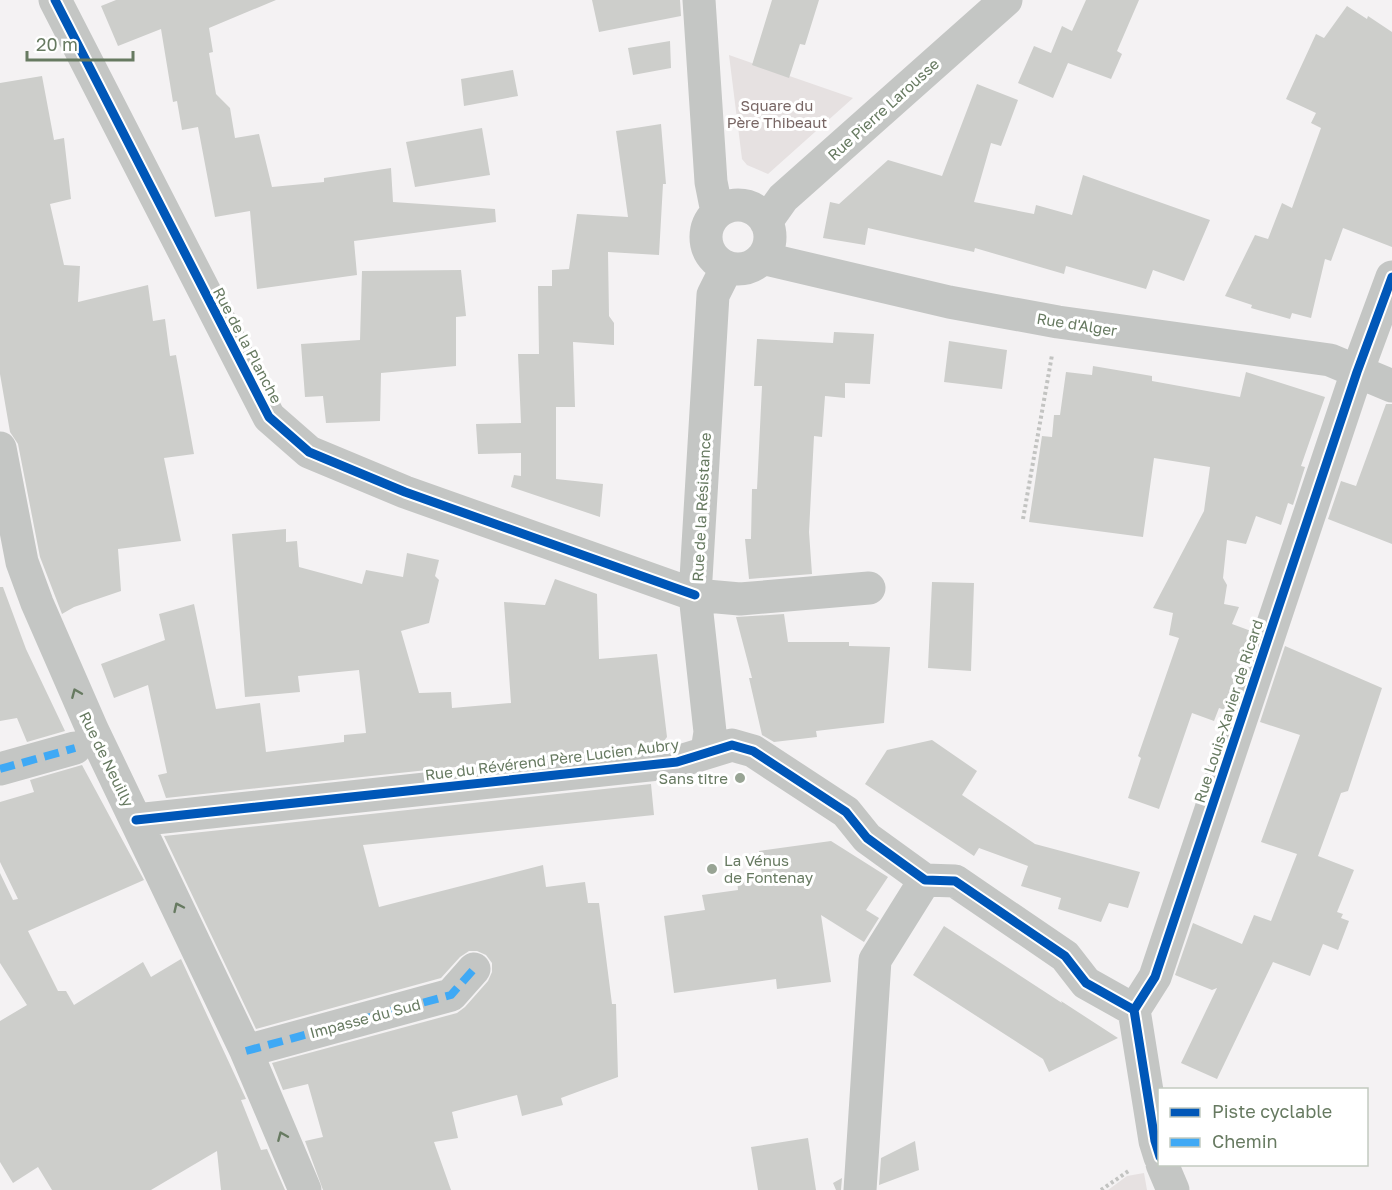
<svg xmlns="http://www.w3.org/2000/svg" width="1392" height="1190" font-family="'Golos Text',sans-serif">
	<rect width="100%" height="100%" fill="#f4f2f3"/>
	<!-- green -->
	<path fill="#e6e1e1" d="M729,55L853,98L768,174L747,165L742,159Z
		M1144,1173L1147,1190H1108L1127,1176Z"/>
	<!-- building -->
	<path fill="#cdcecb" d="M116,0H276L209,28L213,52L209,53L216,94L230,108L235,138L259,134L272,187L324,182V178L391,168L393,202L495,209L496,222L354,241L357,275L257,289L250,211L215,217L198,127L182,130L177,101L173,102L161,29L118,46L101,6Z
		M592,0H680L681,16L599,32Z
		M772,0H819L805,45L800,44L789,78L752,65Z
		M1086,0H1139L1117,51L1122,54L1111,79L1068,63L1053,98L1018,83L1034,46L1051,53L1062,26L1072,31Z
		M1347,6L1367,19L1368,16L1392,32V247L1343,228L1331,261L1325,259L1311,318L1292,313L1290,319L1251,308L1252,305L1225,296L1255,235L1268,239L1282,203L1292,208L1321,128L1311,123L1316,113L1286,99L1316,34L1324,38Z
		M670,41L671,68L633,75L628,48Z
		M513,70L518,96L464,106L461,79Z
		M42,76L54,140L64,138L71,199L50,204L64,265L80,266L78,302L148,285L153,321L165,319L170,356L176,355L194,454L164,458L181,541L118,549L121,591L74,607L62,614L40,557L18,444L10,432L0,374V83Z
		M977,84L1018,100L1001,146L991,143L974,202L1034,214L1036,205L1072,215L1083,175L1210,220L1184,281L1153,270L1146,289L1066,266L1064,274L975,248L974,252L868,228L865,245L823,238L830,202L839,204L888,160L942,176Z
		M661,124L666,184H663L659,255L608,252L609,316L614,323V345L573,342L575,407H556V479L603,484L600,517L511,487L514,475L521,476V453L478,454L476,424L521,423L518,354H539L538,286H552V270L569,269L577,214L628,217L616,131Z
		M482,128L490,175L415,187L406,142Z
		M461,270L466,316L456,317V366L381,373L380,421L326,423L323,396L305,397L301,344L360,340L362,271Z
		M834,332L874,334L870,384L845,383V398L825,396L822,437L814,436L809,532L812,574L749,579L745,539H751L752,489H757L762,386H754L757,339L833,343Z
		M949,341L1007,350L1002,389L944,382Z
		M1093,366L1152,376V381L1240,397L1246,372L1325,397L1301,466L1305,467L1293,505L1288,503L1281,525L1256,516L1246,544L1227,540L1223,578L1227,585L1224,604L1239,607L1232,624L1251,631L1225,710L1219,708L1214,721L1192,713L1159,809L1128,798L1141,758L1138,756L1179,638L1169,635L1173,613L1153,608L1204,511L1210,467L1154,458L1143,537L1029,522L1042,436L1052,437L1054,415H1060L1066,372L1092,375Z
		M1386,404H1392V544L1328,519L1341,481L1356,486Z
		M286,529V542L297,541L299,567L362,584L366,570L403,577L407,553L439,560L435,576L439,580L429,623L401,631L419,693L451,692L452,708L511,703L504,602L545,605L555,579L597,594L599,659L657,654L667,737L661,745L166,798L158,775L167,773L148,685L114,698L101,664L165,640L159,614L194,604L216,709L260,703L266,752L344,742V735L366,733L359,670L298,676L300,692L245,697L232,534Z
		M932,582L974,583L971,671L928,668Z
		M0,587H3L26,649L65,731L27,742L17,718L0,721Z
		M784,614L788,642H849V646L890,647L884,723L816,731L817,737L774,742L762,735L749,678H752L736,617Z
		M1285,646L1382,688L1348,791L1341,793L1318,856L1354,870L1337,912L1343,914L1341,918L1349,921L1338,950L1323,944L1310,976L1273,962L1217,1079L1181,1063L1217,988L1212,990L1175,975L1193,923L1242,944L1254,915L1271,921L1297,854L1261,842L1300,735L1260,722Z
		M932,740L977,771L962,795L1035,844L1140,872L1128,908L1109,903L1101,922L1058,909L1061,898L1021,886L1028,866L979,848L974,856L865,784L887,750Z
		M82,765L144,880L28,931L58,991H66L74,1005L143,962L151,977L181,959L246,1099L241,1100L261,1150L267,1149L285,1190H221L217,1151L151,1190H52L38,1167L13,1183L0,1162V1021L27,1005L0,963V873L13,900L18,899L0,862V802L34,792L30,780Z
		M651,784L654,815L363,845L379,907L543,865L546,887L585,882L588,903H599L612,1004H616L618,1077L561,1098L563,1105L522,1116L517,1095L452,1112L458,1138L434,1142L451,1190H323L305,1141L323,1137L308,1084L283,1090L272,1063L457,1013L465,1007L488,981L492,972V963L486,955L477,951H469L460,957L441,978L256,1029L164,836Z
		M831,841L888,877L866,910L879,918L864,942L821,915L831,982L777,989L776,979L674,993L664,916L705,910L702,895L738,890L737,880L762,876L759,851Z
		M944,926L1062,1003L1061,1001L1118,1038L1049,1072L1043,1059L913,975Z
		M808,1138L816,1190H758L751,1147Z
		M915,1141L919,1170L879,1185L881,1158Z
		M842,1178L841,1190H836L833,1183Z"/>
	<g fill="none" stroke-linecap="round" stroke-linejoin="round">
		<!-- path -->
		<path stroke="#c2c3c1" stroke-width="4" stroke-dasharray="3 3" stroke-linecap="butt" d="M1023,519L1052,355
			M1101,1190L1130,1170"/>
		<!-- minor -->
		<path stroke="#c4c6c4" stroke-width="33" d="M55,0L269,417L309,452L405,492L695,595L740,599L869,588
			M699,0L711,182L717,212
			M706 237a32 32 0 1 1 64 0a32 32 0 1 1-64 0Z
			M766,222L783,198L1006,0
			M762,258L949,302L1058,322L1330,360L1392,386
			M0,448L22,562L37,603L92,729L246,1051L305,1190
			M707,751L710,732L695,595L713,295L727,267
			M0,769L75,748
			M136,820L677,762L732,745L753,751L846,812L867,838L925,880L955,881L1065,956L1086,983L1134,1010
			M246,1051L451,995L474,969
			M1160,1157L1155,1141L1134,1010L1155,977L1357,372L1392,277
			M1162,1164L1173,1190
			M860,1190L875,960L925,880"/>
		<!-- quiet -->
		<path stroke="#3fa9f5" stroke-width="8" stroke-dasharray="15 8" stroke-linecap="butt" d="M0,769L75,748
			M246,1051L451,995L474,969"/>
		<!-- cycleway casing -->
		<g stroke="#fff" stroke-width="13">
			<path id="cycleway" d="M55,0L269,417L309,452L405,492L695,595
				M136,820L677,762L732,745L753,751L846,812L867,838L925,880L955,881L1065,956L1086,983L1134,1010
				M1160,1157L1155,1141L1134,1010L1155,977L1357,372L1392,277"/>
		</g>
		<!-- cycleway -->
		<use href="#cycleway" stroke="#0057b8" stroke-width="9"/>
	</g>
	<!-- one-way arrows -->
	<defs><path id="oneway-chevron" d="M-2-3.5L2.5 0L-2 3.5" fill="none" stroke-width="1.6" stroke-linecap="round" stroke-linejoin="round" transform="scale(1.5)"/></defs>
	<g stroke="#677a61">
		<use href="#oneway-chevron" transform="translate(76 693) rotate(-113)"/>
		<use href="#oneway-chevron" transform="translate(178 907) rotate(-115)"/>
		<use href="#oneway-chevron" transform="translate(282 1136) rotate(-113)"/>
	</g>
	<!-- markers -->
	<g fill="#98a494" stroke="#fff" stroke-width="2">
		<circle cx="740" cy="778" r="6"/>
		<circle cx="712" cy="869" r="6"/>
	</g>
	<g text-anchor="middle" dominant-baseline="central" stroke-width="6" stroke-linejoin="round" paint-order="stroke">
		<!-- park labels -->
		<g font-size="15" fill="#786664" stroke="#fff">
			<text x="777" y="105">Square du<tspan x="777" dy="17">Père Thibeaut</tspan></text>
		</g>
		<!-- street labels -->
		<g font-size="15" fill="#677a61" stroke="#fff">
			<text transform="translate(883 109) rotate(-42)">Rue Pierre Larousse</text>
			<text transform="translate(1077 324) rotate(9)">Rue d'Alger</text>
			<text transform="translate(248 345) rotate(62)">Rue de la Planche</text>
			<text transform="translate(701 507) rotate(-87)">Rue de la Résistance</text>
			<text transform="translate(1228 711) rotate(-72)">Rue Louis-Xavier de Ricard</text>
			<text transform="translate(107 759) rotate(64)">Rue de Neuilly</text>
			<text transform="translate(552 759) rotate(-7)">Rue du Révérend Père Lucien Aubry</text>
			<text transform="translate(365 1018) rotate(-15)">Impasse du Sud</text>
		</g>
		<!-- poi labels -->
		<g font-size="15" fill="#677a61" stroke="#fff" text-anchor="end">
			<text x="728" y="778">Sans titre</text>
			<text x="724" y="860" text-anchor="start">La Vénus<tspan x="724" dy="17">de Fontenay</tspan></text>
		</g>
	</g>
	<!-- legend -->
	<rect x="1158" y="1088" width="210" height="78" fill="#ffffff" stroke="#c2cac0" stroke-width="1.5"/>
	<rect x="1170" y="1108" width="30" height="9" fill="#0057b8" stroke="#c2cac0" stroke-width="1.5"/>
	<text x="1212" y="1118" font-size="18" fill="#677a61">Piste cyclable</text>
	<rect x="1170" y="1138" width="30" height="9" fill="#3fa9f5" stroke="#c2cac0" stroke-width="1.5"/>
	<text x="1212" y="1148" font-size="18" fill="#677a61">Chemin</text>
	<!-- scale -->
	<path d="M27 51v9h106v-9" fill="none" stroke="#677a61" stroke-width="3"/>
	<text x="36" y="51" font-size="18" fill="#677a61" stroke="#ffffff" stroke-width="4.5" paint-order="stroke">20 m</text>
</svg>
